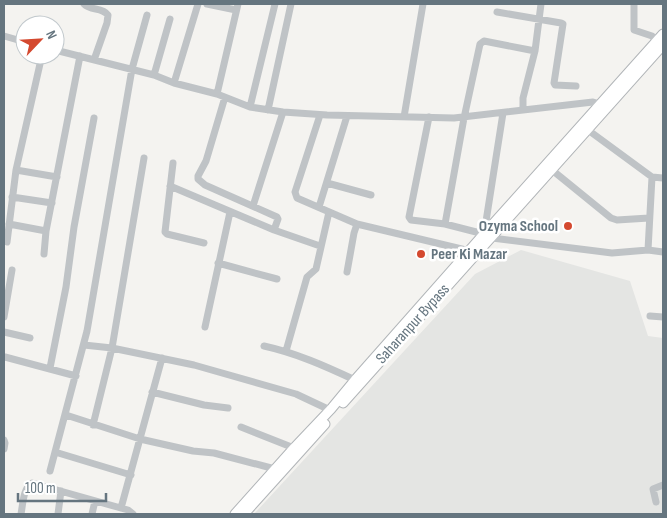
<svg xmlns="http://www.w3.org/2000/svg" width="667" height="518" font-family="'Sofia Sans Condensed',sans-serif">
	<rect width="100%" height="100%" fill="#f4f3f0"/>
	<!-- built -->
	<path fill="#e4e5e3" d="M521,250L630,281L648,336L663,338V514H254L475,274Z"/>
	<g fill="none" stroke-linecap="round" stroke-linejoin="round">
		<!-- major casing -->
		<g stroke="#b1b5b8" stroke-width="11">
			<path id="major" d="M343,403L663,45
				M235,514L294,448L331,409L355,380L484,234L663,34
				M244,514L325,424"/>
		</g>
		<!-- minor -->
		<path stroke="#bfc3c6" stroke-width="7" d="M84,4C91,11 102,7 108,15L107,23L94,60
			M207,4L236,10
			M634,4V30L652,36L657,41
			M497,12L561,23L563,24L554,83L555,85L576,86
			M4,36L25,42
			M55,50L154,75L174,83L217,94L250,107L283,112L327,115L454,118L593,102L603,105
			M154,75L170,19
			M174,83L198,4
			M217,94L238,4
			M225,97L206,161L198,176V179L205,185L277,217L278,219L274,230
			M250,107L275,4
			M268,110L291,4
			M523,110V98L535,51L541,4
			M320,115L295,192L297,198L357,224L470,251
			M404,117L423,4
			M429,117L409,217L411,220L445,224L484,234L503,113
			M588,130L652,177L663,178
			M173,163L165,232L167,234L204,243
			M16,170L57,177
			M552,170L611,218L617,220L649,218
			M327,183L371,195
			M170,186L274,230L320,246
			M12,197L52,203
			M253,206L283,112
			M319,207L347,116
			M9,224L46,231
			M445,224L464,118L480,44L484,41L535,51
			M492,238L612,253L648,250L663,252
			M7,242L16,170L42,55
			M648,250L652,177
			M44,254L46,231L80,56
			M218,263L277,279
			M347,272L354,233L357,224
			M650,316L663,317
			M4,317L12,270
			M205,327L230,212
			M4,332L30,338
			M84,345L112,348L194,365L296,394L330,410
			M264,346C296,353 325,366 355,380
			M286,351L307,277L316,269L329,212
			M5,357L76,376
			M50,368L66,287L74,227L94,118
			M152,392L204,405L228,408
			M66,415L140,439L193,451L214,453L275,469
			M93,425L112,348L144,158
			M241,427L294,448
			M4,440L5,443L4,449
			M55,452L131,475
			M50,471L87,331L132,69L147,15
			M656,502L653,489L663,485
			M121,508L162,358
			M21,514C23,504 23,488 32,483L128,510L133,514
			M58,514L61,491
			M92,514L95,501"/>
		<!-- major -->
		<use href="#major" stroke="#fff" stroke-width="9"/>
	</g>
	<!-- markers -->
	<g fill="#d4492f" stroke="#fff" stroke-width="2">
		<circle cx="568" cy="226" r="5"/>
		<circle cx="421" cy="254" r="5"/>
	</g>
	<g text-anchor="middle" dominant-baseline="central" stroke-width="5" stroke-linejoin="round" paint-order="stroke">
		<!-- poi labels -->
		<g font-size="16" font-weight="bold" fill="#65757f" stroke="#fff" text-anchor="end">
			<text x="558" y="226">Ozyma School</text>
			<text x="431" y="254" text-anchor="start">Peer Ki Mazar</text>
		</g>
		<!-- street labels -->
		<g font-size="16" fill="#65757f" stroke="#fff">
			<text transform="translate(413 324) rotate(-48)">Saharanpur Bypass</text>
		</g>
	</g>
	<!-- border -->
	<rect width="667" height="518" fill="none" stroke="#65757f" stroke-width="10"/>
	<!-- north arrow -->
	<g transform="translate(40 40) rotate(65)"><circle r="24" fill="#ffffff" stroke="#c1c8cc"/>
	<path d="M0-4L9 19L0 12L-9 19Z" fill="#d4492f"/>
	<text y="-8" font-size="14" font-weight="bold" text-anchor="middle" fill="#65757f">N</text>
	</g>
	<!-- scale -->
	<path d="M18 493v8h88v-8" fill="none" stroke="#65757f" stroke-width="2.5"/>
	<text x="25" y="493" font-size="15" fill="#65757f" stroke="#ffffff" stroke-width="4" paint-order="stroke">100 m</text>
</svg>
